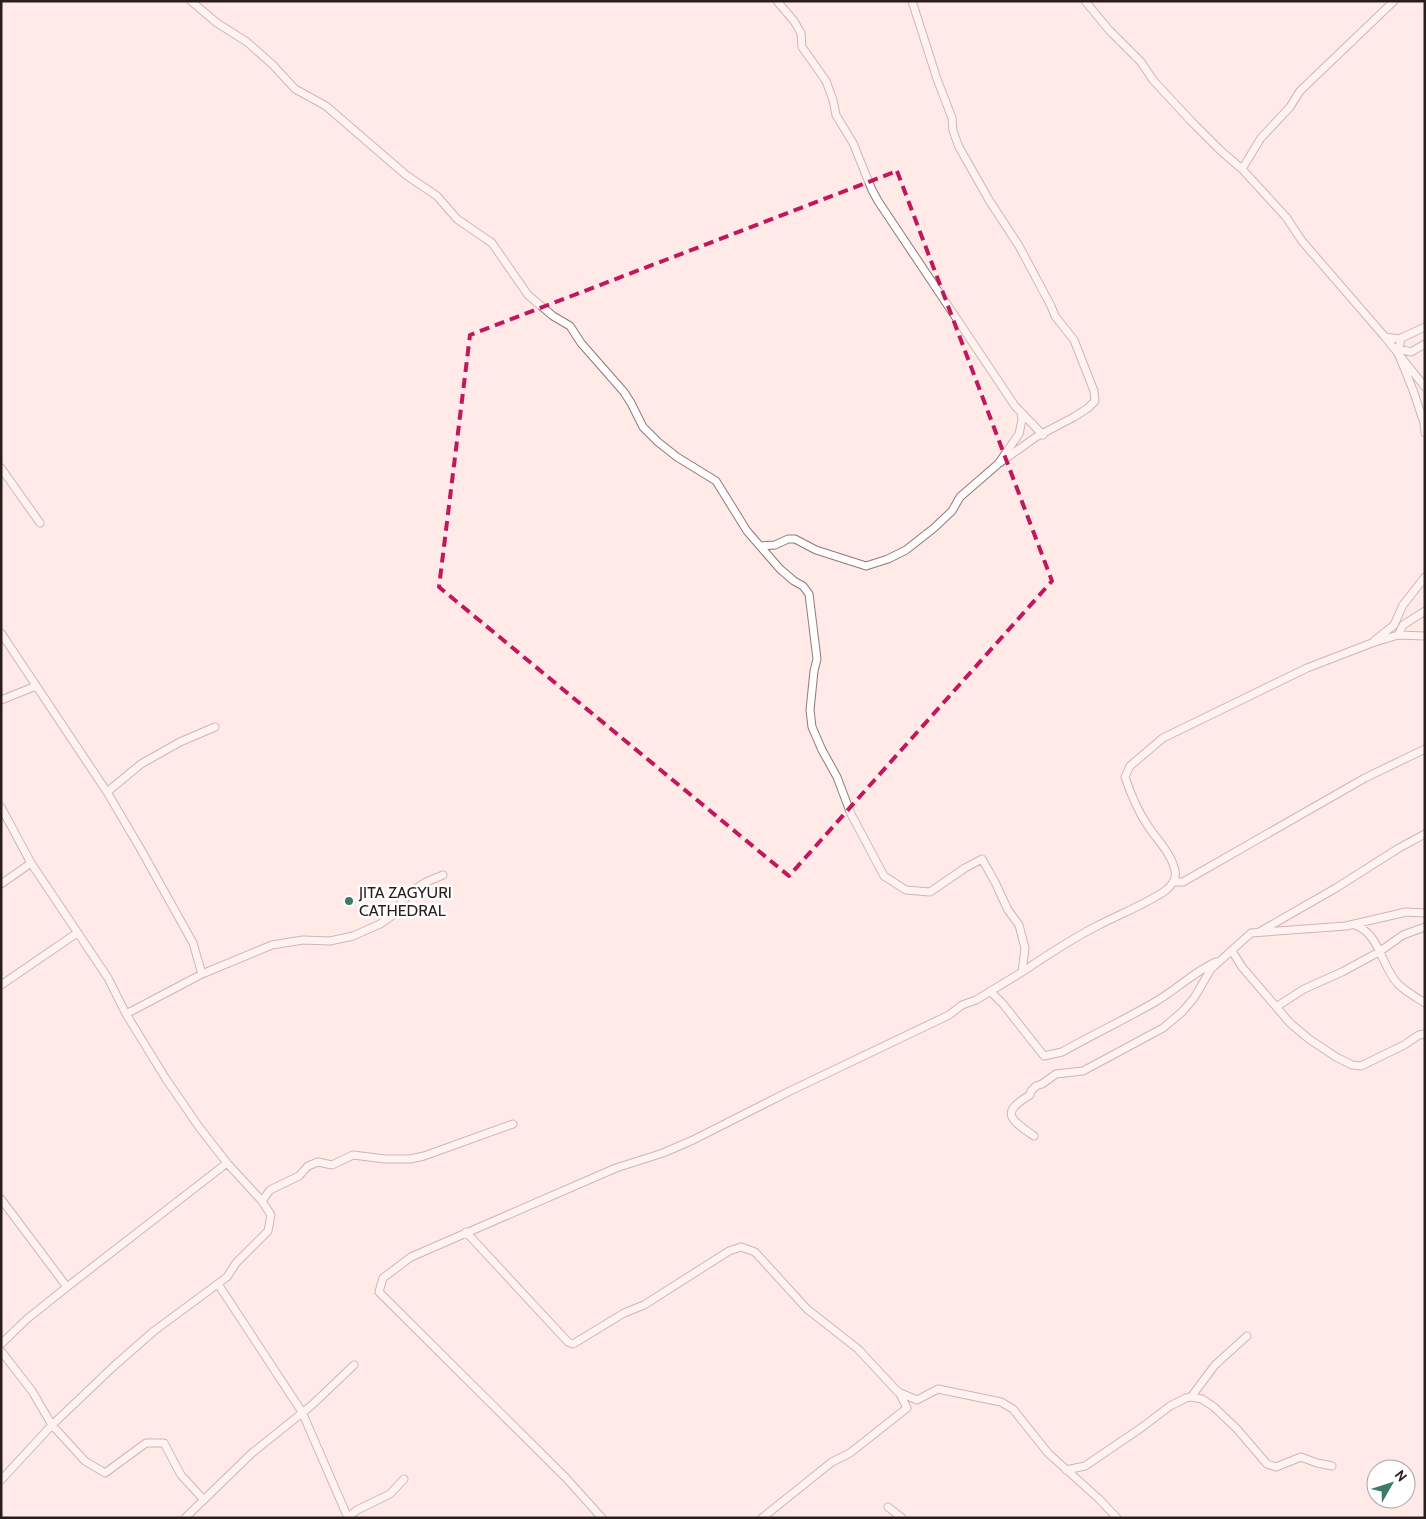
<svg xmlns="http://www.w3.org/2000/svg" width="1426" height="1519" font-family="Cabin,sans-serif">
	<rect width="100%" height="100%" fill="#ffeae8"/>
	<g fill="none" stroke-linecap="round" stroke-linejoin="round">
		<!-- minor casing -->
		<g stroke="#957774" stroke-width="9">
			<path id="minor" d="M191,1L217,23L247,42L273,65L295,89L326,106L406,175L437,196L457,219L492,243L528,295L553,316L570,326L581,343L624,392L631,403L643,427L658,442L677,457L716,481L747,531L780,569L794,581L803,586L809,594L817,659L814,671L810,710L812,727L822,750L837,777L851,814L884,876L906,890L930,892L965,868L982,859L995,882L1008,910L1019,925L1025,948L1022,972L976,1000L962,1005L949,1015L788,1092L693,1140L663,1153L616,1168L434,1247L411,1257L383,1278L379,1292L566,1478L602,1518
				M777,1L794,21L801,33L802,47L826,81L833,100L836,115L853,143L872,190L878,201L1015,406L1043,435
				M912,1L937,79L952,118L953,131L959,147L989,200L1019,246L1051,306L1055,316L1074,340L1094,391L1095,401L1088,408L1074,417L1036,437L998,464
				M1085,1L1109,30L1141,62L1153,80L1191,121L1221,151L1242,169L1286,217L1302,241L1385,337L1425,387
				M1242,169L1261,138L1290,107L1300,91L1394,1
				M1385,337L1399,339L1425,327
				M1401,338L1398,353L1413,390L1424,423L1425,433
				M1395,348L1411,352L1425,344
				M1,468L40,523
				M760,546L775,545L788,539H795L816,550L866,566L888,559L906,550L934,528L952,511L960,497L998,464L1019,434L1022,420L1021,412
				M1,633L107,792L140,848L193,943L202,974
				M1398,635L1403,625L1425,611
				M1374,641L1394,625L1403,605L1425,577
				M1,700L36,686
				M107,792L141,764L180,742L215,727
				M1,807L31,863L108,978L126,1014L166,1079L199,1127L227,1163L262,1201L271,1215L268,1231L236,1263L227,1277L154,1331L114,1366L52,1425L1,1480
				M1173,882H1183L1365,778L1425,749
				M1,884L31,863
				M1355,925C1380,934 1381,966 1398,984C1406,992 1416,997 1425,1003
				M1261,931L1336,888L1399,848L1425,834
				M1232,951L1242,967L1290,1023L1309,1039L1336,1057L1352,1065L1361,1066L1404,1045L1419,1035L1425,1034
				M1022,972C1046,956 1071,939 1097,926C1120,914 1144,905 1165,891C1171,887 1177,878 1175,871C1172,854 1157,840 1148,826C1137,810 1131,795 1125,777L1130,766L1163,738L1307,668L1372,643L1398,635L1425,636
				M1,985L77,933
				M990,991L1003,1004L1044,1056L1062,1052C1092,1035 1124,1020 1155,1002C1176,990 1195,971 1216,962
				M1276,1007L1304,989L1342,972L1379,952L1403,935L1425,927
				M126,1014L202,974L272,945L303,940L330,941L353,936L380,924L393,915L399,905L415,889L426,882L443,875
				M1034,1136C1011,1120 999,1113 1030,1095L1031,1091L1036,1086L1042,1084L1056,1074L1083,1071L1163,1028L1182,1012L1194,998L1211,969L1251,933L1346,926L1406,912L1425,913
				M1,1199L67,1287
				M262,1201L270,1190L299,1176L308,1166L318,1162L332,1165L353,1155L385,1159H410L424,1156L513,1124
				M466,1232L568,1342L573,1344L624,1313L644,1305L729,1251L741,1247L755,1252L807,1309L858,1349L898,1392L917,1400L938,1389L1001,1402L1013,1409L1048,1453L1099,1499L1117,1518
				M218,1284L302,1412L348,1518
				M1,1344L27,1319L67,1287L227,1163
				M1,1351L32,1391L52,1425L85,1461L105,1473L146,1443H164L181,1475L204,1500
				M1191,1397L1215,1365L1247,1336
				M1066,1470L1085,1466L1141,1428L1170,1406L1186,1398L1191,1397L1202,1399L1214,1407L1237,1429L1267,1464L1276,1467L1301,1457L1317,1463L1332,1466
				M888,1507L902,1518
				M185,1518L252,1453L312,1405L354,1365
				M347,1518L357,1510L390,1494L404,1479
				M762,1518L832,1462L850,1453L907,1408L899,1392"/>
		</g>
		<!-- minor -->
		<use href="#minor" stroke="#fff" stroke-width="7"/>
	</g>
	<!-- marked area -->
	<path d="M0 0H1426V1519H0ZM897,171L1052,581L789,876L439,587L470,335Z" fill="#ffeae8" fill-opacity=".55" fill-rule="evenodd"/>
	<path fill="none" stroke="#c2185b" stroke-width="4" stroke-dasharray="10 6" stroke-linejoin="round" d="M897,171L1052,581L789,876L439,587L470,335Z"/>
	<!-- markers -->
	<circle fill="#3c7b69" stroke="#fff" stroke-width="2" cx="349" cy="901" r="5"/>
	<g text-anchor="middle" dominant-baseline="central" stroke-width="5" stroke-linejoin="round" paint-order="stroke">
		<!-- poi labels -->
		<g font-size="16" fill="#2a1e1c" stroke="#fff" text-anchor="start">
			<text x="359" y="892">JITA ZAGYURI<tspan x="359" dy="18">CATHEDRAL</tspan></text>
		</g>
	</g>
	<!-- border -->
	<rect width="1426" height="1519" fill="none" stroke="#2a1e1c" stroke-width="5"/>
	<!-- north arrow -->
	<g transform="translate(1391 1484) rotate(51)"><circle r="24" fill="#ffffff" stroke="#aaa5a4"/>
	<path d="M0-4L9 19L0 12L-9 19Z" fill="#3c7b69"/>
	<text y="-8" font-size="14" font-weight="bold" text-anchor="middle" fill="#2a1e1c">N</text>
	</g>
</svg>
